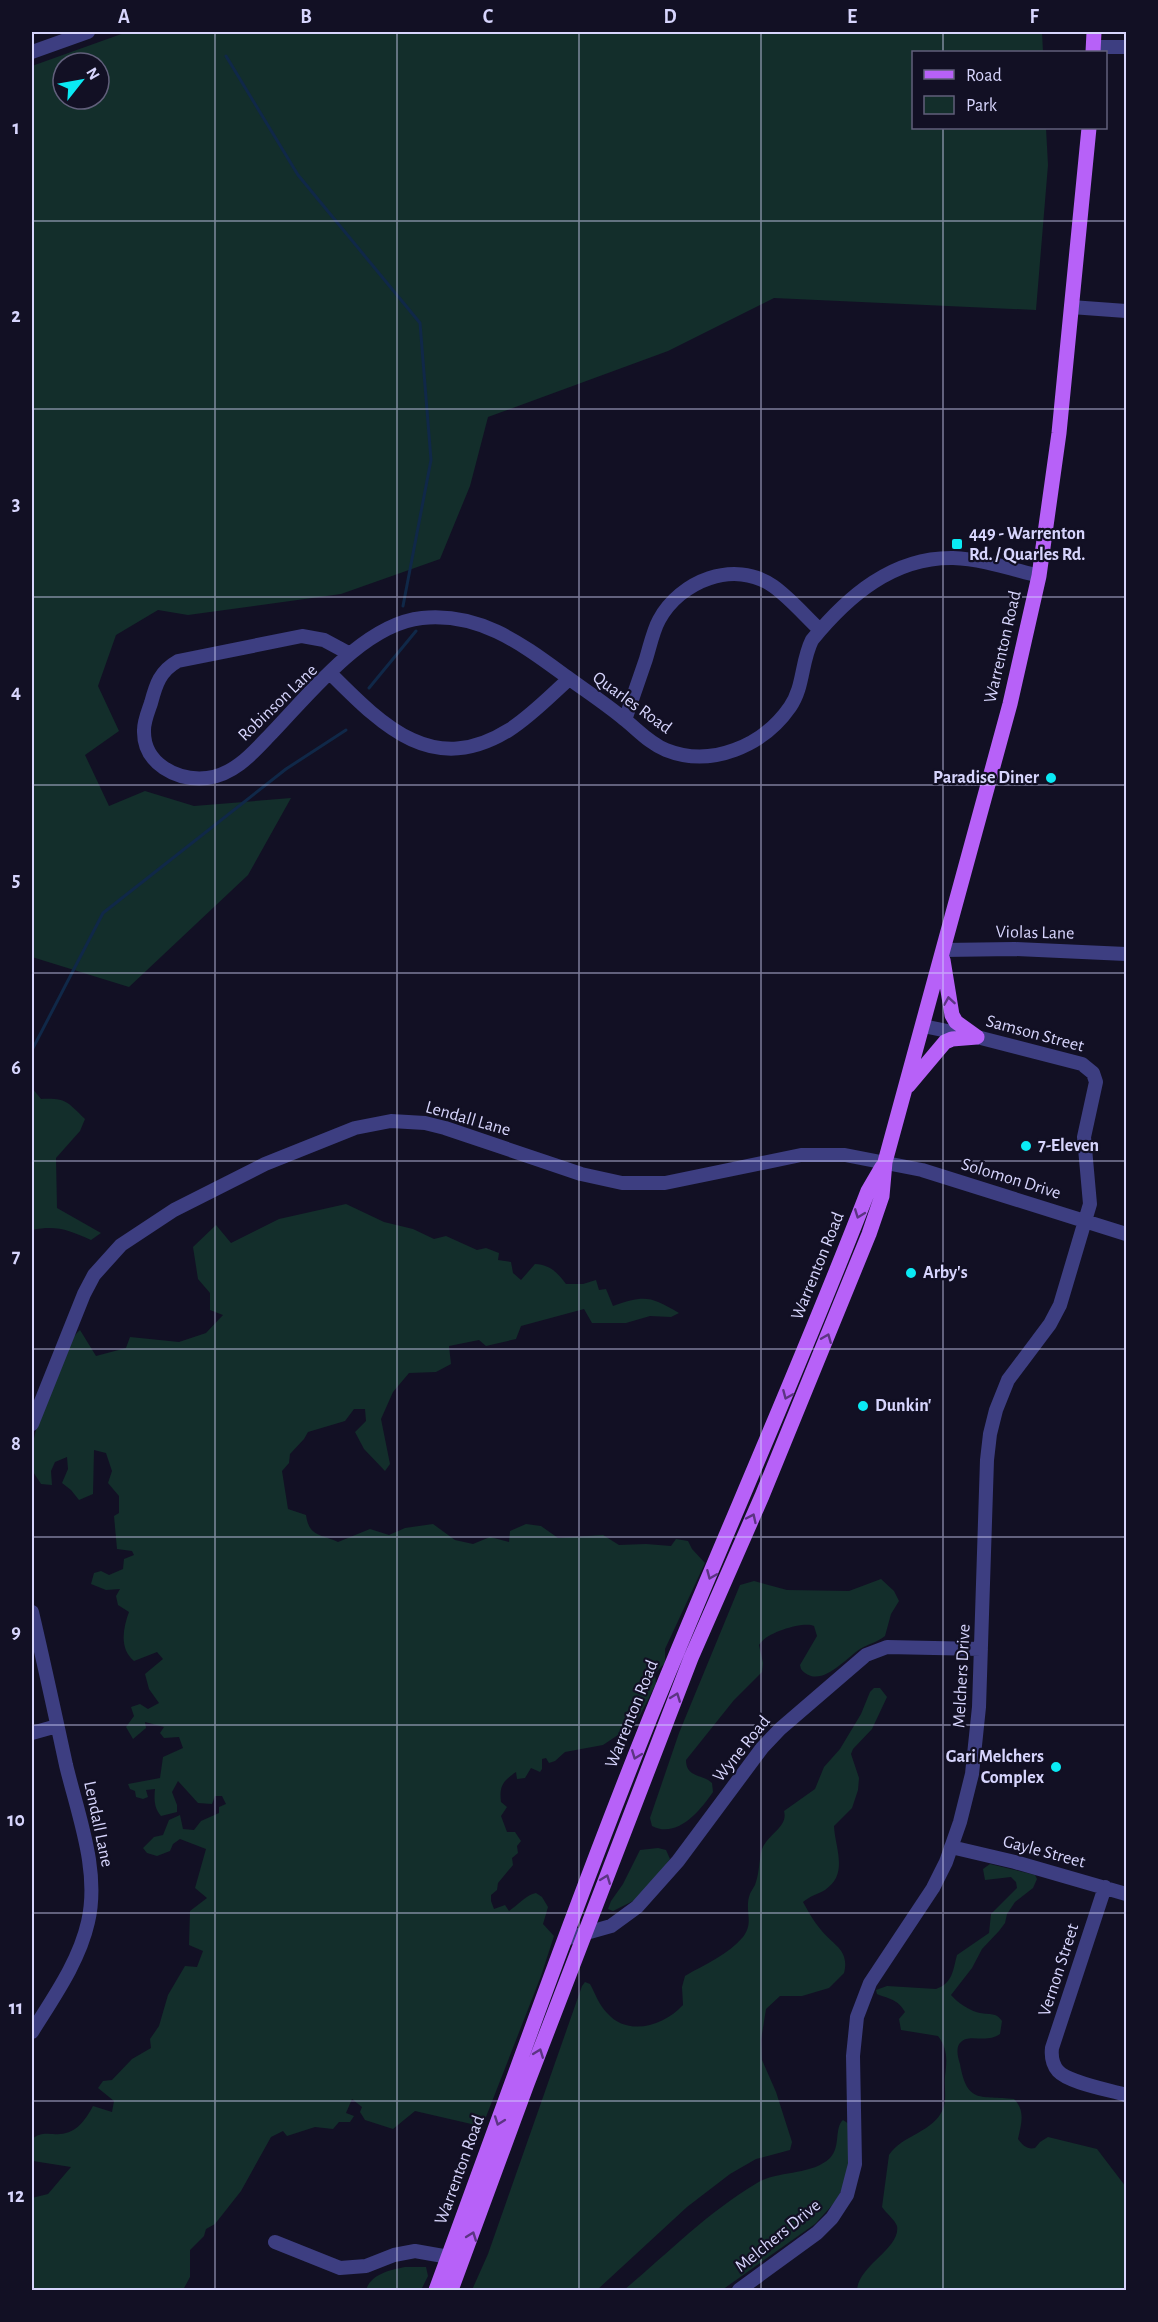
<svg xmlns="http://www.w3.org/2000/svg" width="1158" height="2322" font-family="'Alegreya Sans',sans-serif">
	<rect width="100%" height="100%" fill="#121024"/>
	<!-- green -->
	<path fill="#132e2b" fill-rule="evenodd" d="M127,32H1042L1043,52H914V128H1046L1048,165L1036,310L774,298L668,351L488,417L470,486L440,559L341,594L188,615L158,610L116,635L98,686L119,731L85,755L109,806L145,791L194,806L291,798L248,875L129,987L32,957V66ZM63,63H99V99H63Z
		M32,1088L41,1099C67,1098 67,1102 85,1119L80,1131L56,1158L57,1208L101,1233L91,1240C68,1230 57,1225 32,1230Z
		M346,1204L384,1222L413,1229L434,1239L446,1236L477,1250L486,1248L499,1253L498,1260L511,1262L513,1273L521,1280L535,1264C550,1265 557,1272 566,1284H583L596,1280L599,1290L606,1289L613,1306C645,1295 650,1296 679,1313L671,1317L650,1316L626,1323H592L584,1309L521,1326L516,1339L486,1346L479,1340L449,1346L451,1364L436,1372L409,1373L393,1392L381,1419L390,1464L385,1471L364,1449L355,1432L366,1421L365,1409H354L345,1421L308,1432L304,1439L290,1454L289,1463L282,1471L288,1509L306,1515C309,1537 321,1534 338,1542L370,1529L389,1535L405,1528L433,1524L455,1540L473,1544L490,1537L509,1542L510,1531L526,1524L541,1526L558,1538L603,1535L619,1545L646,1544L671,1546L676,1539L688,1541L692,1549L705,1563L665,1649V1663L655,1673L656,1684L636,1723L603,1745L565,1752L555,1761L549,1763L546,1758L542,1759V1769L540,1772L531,1768L525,1778L517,1779L516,1772C503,1781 499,1786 501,1802L507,1807L501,1816L507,1832H515L521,1841L517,1846L518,1853L512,1858L513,1865L498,1883L497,1890L491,1895V1901L494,1909L505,1905L509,1911C518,1905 526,1895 536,1893L542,1897L548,1907L543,1924L554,1936L541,1976L484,2122L480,2126L415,2111L393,2129L365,2120L360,2112L362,2107L352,2099L346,2113L354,2116L350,2122H339L333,2129L315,2127L287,2136L283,2131L271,2137L241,2191L215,2224L206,2229L204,2236L190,2250V2277L183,2290H32V2198L48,2194L71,2167L33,2161L32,2139C43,2131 47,2135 60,2134C77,2133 86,2119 93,2106L112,2112L114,2101L98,2088L103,2081L112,2080L132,2059L151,2048L150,2039L159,2026L168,1995L185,1966L197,1967L203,1951L189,1945L190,1911L207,1898L195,1888L206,1849L180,1839L173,1844L170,1851L157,1856L147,1853L143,1848L154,1837L163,1835L169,1820L180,1815L183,1829L194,1830L201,1821L219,1813V1807L226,1804L222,1796H215L212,1804L198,1803L178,1781L172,1792L177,1805V1812L161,1816C154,1808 154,1799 155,1789L146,1790L148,1797L143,1799L136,1797L135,1791L130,1789L128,1784L160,1778L163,1757L183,1748L179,1737L164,1738L160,1733L164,1727L145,1722L146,1728L133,1739L126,1727L134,1716L131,1707L140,1704L148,1709L159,1703L149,1689L145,1674L163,1659L157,1652L134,1661C119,1649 123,1628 129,1612L118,1605L116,1596L120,1589L106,1590L91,1584L94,1573L101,1571L109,1575L123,1569L124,1559L134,1555L132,1551L117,1549L114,1516L119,1513V1496L108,1483L112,1471L106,1453L94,1450L93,1494L79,1500L71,1490L62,1483L68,1469L67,1457L55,1462L51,1471L52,1485L41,1484C38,1479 33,1473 32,1468C25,1446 62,1344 80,1330L96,1356L126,1348L130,1337L179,1342L206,1333L223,1315L210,1310V1293L198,1279L193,1247L216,1225L231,1243L279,1219Z
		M881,1579L894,1591L899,1601L891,1614L885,1636C878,1642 868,1644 860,1649C845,1659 819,1691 801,1669L800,1665L817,1636L814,1626C803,1621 765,1633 759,1645L763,1663L762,1672L734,1700L686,1760C686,1778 703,1774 712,1783L713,1792C700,1811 677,1839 652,1826L650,1818L679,1733L740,1585L754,1581L787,1590L849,1591Z
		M874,1688H880L887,1697L872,1729L853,1749L851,1754L859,1778L858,1790L852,1808L834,1826C835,1848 849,1874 825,1890C818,1894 810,1896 803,1902C808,1911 814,1922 821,1930C833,1945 850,1950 844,1973L829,1988L802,1996H780L766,2009L761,2040L762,2060L776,2092L792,2142L790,2150L756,2159L730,2174L687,2207L597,2290H472L488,2254L582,1986L585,1982L590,1984C595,1993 599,2005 607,2013C628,2037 664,2026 683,2005L682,1987L685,1976C705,1964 728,1955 743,1937C754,1923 745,1912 749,1897C750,1892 753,1889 755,1885C759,1874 759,1864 761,1853C764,1835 789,1828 784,1811L815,1789L824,1767L840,1749L861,1714L870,1692Z
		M658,1848L666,1850L670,1859L641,1897L613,1911L608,1909L611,1901L623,1884L640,1850Z
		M990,1864L1035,1875L1037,1879L1033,1888L1015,1902L1007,1914L1005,1923L999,1931L982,1949L972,1968L951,1995C958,2003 970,2011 980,2013C990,2015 996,2012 1002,2021L1000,2034C986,2044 969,2033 961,2042C955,2047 958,2058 960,2064C967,2105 981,2095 1014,2099C1026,2111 1021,2125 1018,2139C1022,2145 1028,2150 1035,2148L1040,2142L1048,2137L1097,2149L1126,2187V2290H857C859,2265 901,2248 897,2226C895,2220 886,2213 882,2207L889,2155C902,2135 934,2132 943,2109C947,2099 944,2087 945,2076C947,2061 948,2049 938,2036L901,2030L899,2019L905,2012C898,1999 889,1999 877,1994L876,1990L887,1986L936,1989C953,1983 953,1970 957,1955L989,1933L991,1914L1017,1888L1016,1882L1011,1877L985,1880L983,1869Z
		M843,2120L849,2124L848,2165L843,2188L835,2202L815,2224L722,2290H624C667,2254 708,2212 757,2183C778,2170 811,2176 830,2158C841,2147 834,2128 843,2120Z
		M405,2267H426L428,2276L421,2290H366C371,2274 390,2270 405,2267Z"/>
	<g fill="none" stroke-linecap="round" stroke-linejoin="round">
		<!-- stream -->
		<path stroke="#102848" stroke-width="3" d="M226,56L298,175L420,323L431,460L403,606
			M369,688L416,631
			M32,1050L103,913L286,769L346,730"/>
		<!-- minor -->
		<path stroke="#3d3e81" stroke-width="14" d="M1093,47H1126
			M32,52L88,32
			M1071,307L1126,311
			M350,654L324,640L302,636L178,661C160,671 156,684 151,703C148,712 144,721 144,730C143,764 177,781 207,778C233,775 251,755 268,737C308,696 363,624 422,618C481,612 523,645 567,677C586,691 606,704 624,719C638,730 649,743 666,750C711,768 763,746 790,707C804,687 801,662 812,640C848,596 893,557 953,558C982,559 1011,569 1039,576
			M330,673C382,725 433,778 509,730C531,716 550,696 569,679
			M625,720C632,700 639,679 646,659C650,646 653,631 659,620C680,581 734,559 773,586C790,598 805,616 820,630
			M943,950L1015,949L1126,954
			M32,1424L84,1294L94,1275L121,1245L174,1210L265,1164L355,1128L391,1121L425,1123L445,1128L581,1174L622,1183H665L801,1155H845L922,1170L1126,1234
			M32,1612C44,1663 55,1714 66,1765C78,1815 100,1871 88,1922C79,1962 53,1998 32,2032
			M32,1733L57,1726
			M951,1847L1015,1862L1126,1894
			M1105,1887L1052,2048C1051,2057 1052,2064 1058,2071C1069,2083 1110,2090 1126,2095
			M565,1939L611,1926L637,1907L678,1861L762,1748L780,1729L866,1655L887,1647L981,1649
			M275,2242L340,2268L366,2266L394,2255L415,2251L449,2257
			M739,2290L817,2233L832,2218L847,2195L855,2164L853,2056L857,2017L870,1983L933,1888L946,1862L960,1822L972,1774L979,1707L987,1460L990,1434L996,1410L1008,1380L1050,1324L1060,1305L1090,1204L1084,1137L1096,1082L1093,1073L1082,1064L977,1037L923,1026"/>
		<!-- major -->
		<path stroke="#b761f8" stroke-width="15" d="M1093,52L1094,32
			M943,960L952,1015L956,1022L977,1037
			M908,1086L945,1042L952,1039L977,1037
			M436,2290C506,2101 573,1910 648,1723C720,1545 799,1370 868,1191L882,1167
			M451,2290L527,2084L691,1658L762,1496L869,1234L882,1196L885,1162L1010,704L1039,576L1059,433L1089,128"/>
	</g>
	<!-- one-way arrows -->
	<defs><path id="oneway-chevron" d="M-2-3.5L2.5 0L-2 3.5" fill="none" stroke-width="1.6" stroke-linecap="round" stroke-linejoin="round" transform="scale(1.5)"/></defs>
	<g stroke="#5c3483">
		<use href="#oneway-chevron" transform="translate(949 1001) rotate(-99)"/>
		<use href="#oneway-chevron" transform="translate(859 1214) rotate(111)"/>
		<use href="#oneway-chevron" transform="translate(827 1338) rotate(-68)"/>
		<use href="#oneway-chevron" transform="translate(787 1395) rotate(113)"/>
		<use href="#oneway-chevron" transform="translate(752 1518) rotate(-65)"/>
		<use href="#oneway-chevron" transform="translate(711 1575) rotate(113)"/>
		<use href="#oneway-chevron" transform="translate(676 1697) rotate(-69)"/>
		<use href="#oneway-chevron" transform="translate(636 1755) rotate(111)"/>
		<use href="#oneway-chevron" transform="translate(606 1879) rotate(-69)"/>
		<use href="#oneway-chevron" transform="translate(539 2053) rotate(-69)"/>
		<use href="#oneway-chevron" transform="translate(499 2121) rotate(110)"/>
		<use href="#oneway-chevron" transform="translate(472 2236) rotate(-70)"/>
	</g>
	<!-- grid -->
	<path fill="none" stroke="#d7d5fd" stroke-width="1.5" stroke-opacity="0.55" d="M215,32V2290M397,32V2290M579,32V2290M761,32V2290M943,32V52M943,128V2290M32,221H1126M32,409H1126M32,597H1126M32,785H1126M32,973H1126M32,1161H1126M32,1349H1126M32,1537H1126M32,1725H1126M32,1913H1126M32,2101H1126"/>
	<!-- markers -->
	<g fill="#0aeaf4" stroke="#121024" stroke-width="2">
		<rect x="951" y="538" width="12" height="12" rx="3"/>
		<circle cx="1051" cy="778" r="6"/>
		<circle cx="1026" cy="1146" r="6"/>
		<circle cx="911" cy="1273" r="6"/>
		<circle cx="863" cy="1406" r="6"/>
		<circle cx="1056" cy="1767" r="6"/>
	</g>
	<g text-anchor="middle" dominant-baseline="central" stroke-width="4.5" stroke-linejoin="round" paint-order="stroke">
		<!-- poi labels -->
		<g font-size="18" font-weight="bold" fill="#d7d5fd" stroke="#121024" text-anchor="start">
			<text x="969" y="534">449 - Warrenton<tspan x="969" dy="21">Rd. / Quarles Rd.</tspan></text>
			<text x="1039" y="778" text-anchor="end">Paradise Diner</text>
			<text x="1038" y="1146">7-Eleven</text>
			<text x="923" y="1273">Arby's</text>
			<text x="875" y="1406">Dunkin'</text>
			<text x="1044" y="1757" text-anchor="end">Gari Melchers<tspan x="1044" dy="21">Complex</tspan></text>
		</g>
		<!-- street labels -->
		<g font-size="18" fill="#d7d5fd" stroke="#121024">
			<text transform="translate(1003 647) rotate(-77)">Warrenton Road</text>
			<text transform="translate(278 703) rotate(-44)">Robinson Lane</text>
			<text transform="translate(632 703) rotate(36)">Quarles Road</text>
			<text transform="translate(1035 933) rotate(1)">Violas Lane</text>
			<text transform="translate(1035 1034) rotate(15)">Samson Street</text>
			<text transform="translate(468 1119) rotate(16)">Lendall Lane</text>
			<text transform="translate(1011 1179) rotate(17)">Solomon Drive</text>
			<text transform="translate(818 1266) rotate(-68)">Warrenton Road</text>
			<text transform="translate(962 1676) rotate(-87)">Melchers Drive</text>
			<text transform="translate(632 1714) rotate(-68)">Warrenton Road</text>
			<text transform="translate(742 1749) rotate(-51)">Wyne Road</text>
			<text transform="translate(98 1824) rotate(78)">Lendall Lane</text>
			<text transform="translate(1044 1852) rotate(15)">Gayle Street</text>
			<text transform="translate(1059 1970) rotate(-72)">Vernon Street</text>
			<text transform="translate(460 2170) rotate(-70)">Warrenton Road</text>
			<text transform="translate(778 2236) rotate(-39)">Melchers Drive</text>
		</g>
	</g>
	<!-- border -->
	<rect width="1158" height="2322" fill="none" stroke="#121024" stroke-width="66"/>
	<!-- legend -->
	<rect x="912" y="51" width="195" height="78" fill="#121024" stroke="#615f7b" stroke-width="1.5"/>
	<rect x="924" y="70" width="30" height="9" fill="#b761f8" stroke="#615f7b" stroke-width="1.5"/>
	<text x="966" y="81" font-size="18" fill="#d7d5fd">Road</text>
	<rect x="924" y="96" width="30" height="18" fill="#132e2b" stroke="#615f7b" stroke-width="1.5"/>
	<text x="966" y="111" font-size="18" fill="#d7d5fd">Park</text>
	<!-- north arrow -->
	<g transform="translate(81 81) rotate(59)"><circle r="28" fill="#121024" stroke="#615f7b" stroke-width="1.5"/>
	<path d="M0-4.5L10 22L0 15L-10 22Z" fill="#0aeaf4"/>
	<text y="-9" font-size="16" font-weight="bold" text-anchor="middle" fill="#d7d5fd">N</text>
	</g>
	<rect x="33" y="33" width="1092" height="2256" fill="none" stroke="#d7d5fd" stroke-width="2"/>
	<g font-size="20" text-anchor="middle" font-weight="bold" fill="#d7d5fd">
		<text x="124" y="23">A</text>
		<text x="306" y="23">B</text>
		<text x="488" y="23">C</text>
		<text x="670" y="23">D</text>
		<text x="852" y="23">E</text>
		<text x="1034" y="23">F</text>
		<text x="16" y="134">1</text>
		<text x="16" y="322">2</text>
		<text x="16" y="510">3</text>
		<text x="16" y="698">4</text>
		<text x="16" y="886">5</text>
		<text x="16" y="1074">6</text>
		<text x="16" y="1262">7</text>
		<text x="16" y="1450">8</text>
		<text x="16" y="1638">9</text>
		<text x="16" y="1826">10</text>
		<text x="16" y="2014">11</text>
		<text x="16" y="2202">12</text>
	</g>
</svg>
